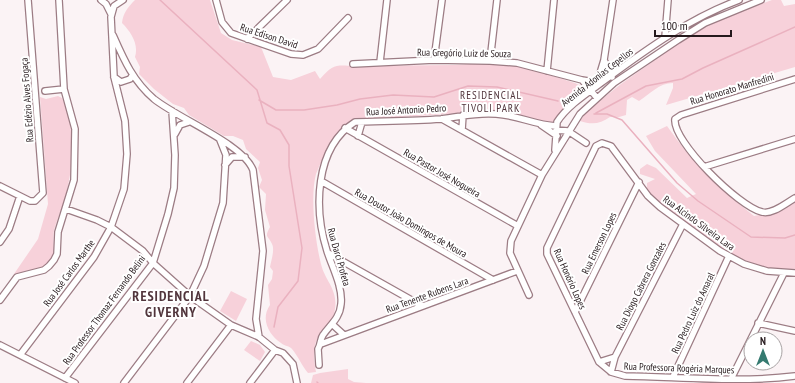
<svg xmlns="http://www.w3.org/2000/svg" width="795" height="383" font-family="'PT Sans Narrow',sans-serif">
	<rect width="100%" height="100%" fill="#fbf3f5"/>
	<!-- green -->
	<path fill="#f7d1da" d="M135,0H210L221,33L232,40L261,47L273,77L291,80L315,71L320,79C333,64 336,65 354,66L455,65L485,63L517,65L575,83L587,89L586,94L561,113L551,124L521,115L495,111L354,120C343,125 337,134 331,144C326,153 320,163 316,174C310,196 315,241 321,264C325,281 338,289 335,309C334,321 323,326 318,337C312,348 314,360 316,372L308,373C302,366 298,356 292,349C290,346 284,346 281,343C269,335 260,319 270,305L268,285L272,279L273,271L270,267C271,261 275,250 272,244C268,235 264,238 270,227L265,210L266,194L259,187L262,180L258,168L260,162L246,149L243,140L233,136H224L189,115L184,108L173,104L154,89L139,74L140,67L135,57C139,44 131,32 122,23C123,13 128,7 135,0Z
		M772,0H781L784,6L795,4V67L666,105L673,88V83C659,83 650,94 639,101L632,97L627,100L626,115L619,117H610C600,124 592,125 580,121L587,111L621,84L686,38L715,22Z
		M58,96L62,98C76,129 74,166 65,198C62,209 57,219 54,230C52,241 57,257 47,265C39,271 24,271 14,274L38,239L48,204L40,97L46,99Z
		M667,126C691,161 721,190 754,216L783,210L795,202V269C780,273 757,268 744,262C726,254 710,241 695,229C678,217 661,206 647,190V183L655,179L640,174V169L647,164L656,168L687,198L696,194L655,151L646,136Z
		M231,291L247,299L236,321L220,311Z
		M251,341L260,345L265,352L260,361L244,350Z
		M348,369V379L354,382L366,383H311L313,375L320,373Z"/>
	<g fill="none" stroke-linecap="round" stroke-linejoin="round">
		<!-- stream -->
		<path stroke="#eab1bf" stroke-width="1.5" d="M160,0L257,90L267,123L280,130L289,145V166L302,248L298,281L278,307L274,327
			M259,100L276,110H304L337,105L360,99L393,95L434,97L468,86L497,87L558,101
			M596,113L646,86L682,79L703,68L795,27
			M594,114H607L622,120L677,183L698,201L751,237L785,238L795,235
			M317,382L318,383"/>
		<!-- minor casing -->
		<g stroke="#9c7c84" stroke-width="8">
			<path id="minor" d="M101,0L106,4L111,14
				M216,0L222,22L231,33L291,54L303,55L318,49L348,18
				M113,35C124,60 133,81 154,99C179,119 243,144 253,170L263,251L256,319L259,337
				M665,37L668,0
				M247,39L287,0
				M434,60L442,0
				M490,61L497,0
				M380,62L387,0
				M353,64L434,60L490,61L517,63L582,80L597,98
				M547,71L554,0
				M114,77L121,82L130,79L132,76
				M612,77L604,60L613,0
				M795,79L681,115L675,119C672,141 739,207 762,212C772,215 786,203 795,198
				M582,80L594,82L598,80L604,60
				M45,91L64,89
				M442,119L542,175
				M541,125L557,136
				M345,128L518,226
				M462,130L463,115
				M556,130L568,131L586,143
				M175,134L180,125L189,122
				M358,136L362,122
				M555,150L557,122C568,105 589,92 605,80C647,49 690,18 739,0
				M225,165L232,157H245
				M704,167L795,139
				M321,181L493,280
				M0,186L30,201H35L43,193L28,0
				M66,209L97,220L111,227L143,251L153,263L190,296L231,325L259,337L275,350L283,353L293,364L297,383
				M0,242L9,229L20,196
				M328,253L422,306
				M795,273L767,271L744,264L720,251L660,207L648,196L611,146L602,143L596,146L547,248V254L599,362L611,372L625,376C681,377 739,383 795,376
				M529,295L510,253L511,241L542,175L580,114L614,83L678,40L705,23L761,0
				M0,300L17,277L44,270L49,266L54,260L57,254L58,232L74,180L75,129L64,89L59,0
				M575,312L639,182
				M758,323L795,331
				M333,325L344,335
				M321,344L517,271
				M0,345L75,383
				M20,355L94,257L111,227L124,189L127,154L125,121L114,77L111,17L114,6L123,0
				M599,362L615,357
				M319,365L318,349C321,344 320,339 323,335C330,325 340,318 341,304C343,287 332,267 327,251C314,210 314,148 355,122C384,121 413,121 441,119C460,117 477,112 496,114C517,115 535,125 556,126
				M611,372L615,357L683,224
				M673,377L729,256
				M65,378L153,263L168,214L174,188L175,155L172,111
				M731,379L784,273
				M124,383L190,296L204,266L223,203L226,155L220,140
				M187,383L231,325
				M250,383L275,350"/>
		</g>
		<!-- minor -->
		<use href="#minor" stroke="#fff" stroke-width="5.5"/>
	</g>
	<g text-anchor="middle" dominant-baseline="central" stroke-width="4" stroke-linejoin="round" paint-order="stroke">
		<!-- street labels -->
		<g font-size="10" fill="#25191c" stroke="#fff">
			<text transform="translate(269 36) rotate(18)">Rua Edison David</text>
			<text transform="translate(464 53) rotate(1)">Rua Gregório Luiz de Souza</text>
			<text transform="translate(597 77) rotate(-38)">Avenida Adonias Cepellos</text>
			<text transform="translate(732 89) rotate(-17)">Rua Honorato Manfredini</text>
			<text transform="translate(27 100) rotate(-94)">Rua Edézio Alves Fogaça</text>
			<text transform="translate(406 110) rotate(-3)">Rua José Antonio Pedro</text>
			<text transform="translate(442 173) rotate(30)">Rua Pastor José Nogueira</text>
			<text transform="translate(411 223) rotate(30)">Rua Doutor João Domingos de Moura</text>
			<text transform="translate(699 223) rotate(36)">Rua Alcindo Silveira Lara</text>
			<text transform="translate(599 243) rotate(-64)">Rua Emerson Lopes</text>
			<text transform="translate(339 257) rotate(74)">Rua Darci Profeta</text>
			<text transform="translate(69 273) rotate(-54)">Rua José Carlos Marthe</text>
			<text transform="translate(570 279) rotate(66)">Rua Honório Lopes</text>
			<text transform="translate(641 286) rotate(-63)">Rua Diogo Cabrera Gonzales</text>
			<text transform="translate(427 295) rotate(-20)">Rua Tenente Rubens Lara</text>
			<text transform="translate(104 310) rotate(-54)">Rua Professor Thomaz Fernando Belini</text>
			<text transform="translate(693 313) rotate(-65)">Rua Pedro Luiz do Amaral</text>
			<text transform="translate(679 368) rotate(2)">Rua Professora Rogéria Marques</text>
		</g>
		<!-- neighbourhood labels -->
		<g font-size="11" letter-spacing="1" fill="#51353c" stroke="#fff">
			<text x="491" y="95">RESIDENCIAL<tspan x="491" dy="13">TIVOLI PARK</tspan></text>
		</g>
		<!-- district labels -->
		<g font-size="14" font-weight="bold" letter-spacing="1" fill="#51353c" stroke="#fff">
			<text x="171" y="296">RESIDENCIAL<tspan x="171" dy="16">GIVERNY</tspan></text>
		</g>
	</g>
	<!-- north arrow -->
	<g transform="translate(763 351)"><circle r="19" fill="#ffffff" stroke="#a8a3a4"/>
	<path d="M0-3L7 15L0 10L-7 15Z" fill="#357a70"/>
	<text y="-6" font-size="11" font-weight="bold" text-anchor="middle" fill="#25191c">N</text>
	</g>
	<!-- scale -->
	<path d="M655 30v6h76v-6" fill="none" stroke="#25191c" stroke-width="2"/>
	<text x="661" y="30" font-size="12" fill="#25191c" stroke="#ffffff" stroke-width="3" paint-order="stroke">100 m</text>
</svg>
